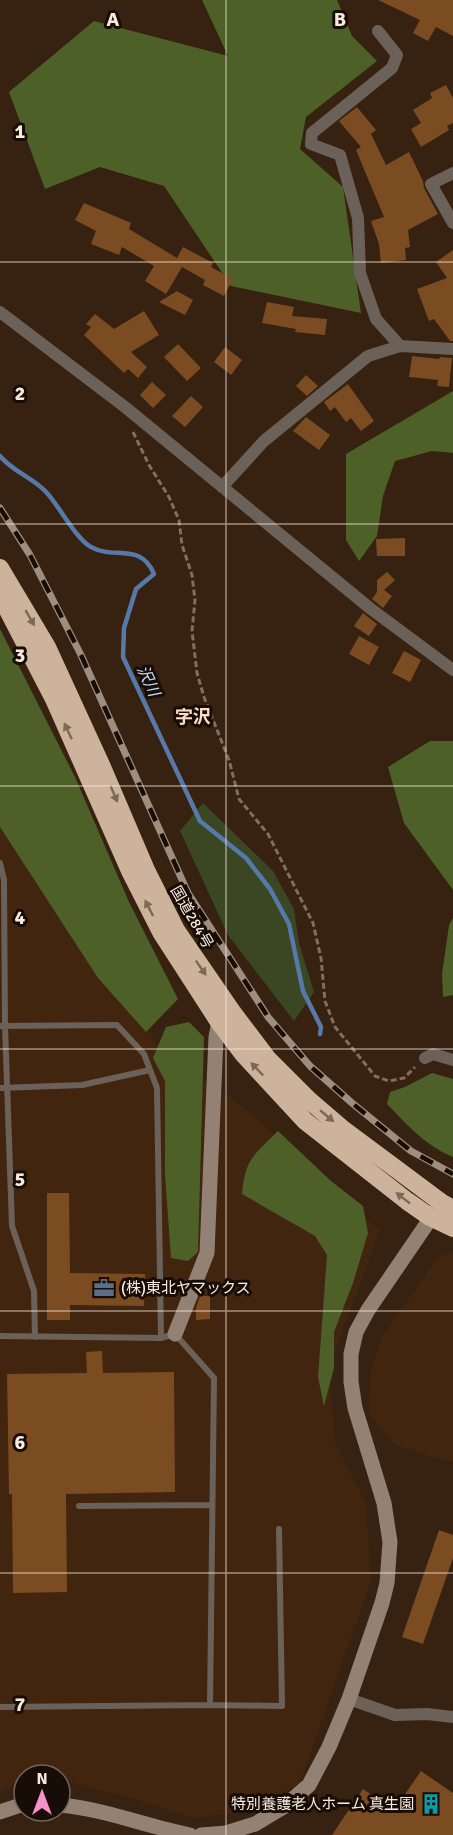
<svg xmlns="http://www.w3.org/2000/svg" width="453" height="1835" font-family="Signika,'Noto Sans JP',sans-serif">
	<rect width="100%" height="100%" fill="#372110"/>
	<!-- built -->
	<path fill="#41250f" d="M0,768L102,952L160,1050L244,1107L380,1231L329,1367L335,1443L366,1503L371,1581L300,1783L249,1812L193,1818L145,1802L70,1782H60V1775H24V1784H15L0,1792Z
		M445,1253H453V1461L431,1457L395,1445L369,1413L371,1369L382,1337L437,1258Z"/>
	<!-- green -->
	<path fill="#3a4722" d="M203,803L273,871L294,909L299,943L314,992L294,1021L228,935L180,831Z"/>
	<!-- forest -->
	<path fill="#4d6028" d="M202,0H337L352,36L377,61L306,117L300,149L343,187L361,313L231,286L164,186L100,167L45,189L9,92L94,21L228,56Z
		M453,391V453L432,451L395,461L383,496L377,536L359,561L346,540V454Z
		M0,629L75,777L129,902L178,999L146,1032L98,978L0,827Z
		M430,741H453V890L404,823L388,767Z
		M453,918V995L443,997L442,974L449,925Z
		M189,1022L204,1037L198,1252L188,1261L171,1258L165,1175V1081L153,1058L166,1027Z
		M432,1073L453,1079V1157C426,1146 407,1125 387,1104L390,1092L405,1087Z
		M278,1131L331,1181L363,1206L368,1233L353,1283L334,1332V1368L324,1406L318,1377L327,1255L315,1236L242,1194C245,1159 254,1155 278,1131Z"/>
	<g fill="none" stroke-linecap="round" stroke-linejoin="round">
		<!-- stream -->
		<path stroke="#5679a9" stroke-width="4.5" d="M0,456C13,472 34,478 47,493C59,506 77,540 91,547C114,560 141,542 154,574L136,589L124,628L123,657L200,821L246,858L270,889L289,924L303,991L321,1027L320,1034"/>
	</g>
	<!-- building -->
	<path fill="#7b4c22" d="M378,0H453V36L436,27L428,41L413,33L420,20Z
		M446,85L453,98V123L447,126L449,130L421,147L411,129L421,123L413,110L432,98L430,93Z
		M357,107L376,130L371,134L386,165L409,152L423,181L424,188L438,214L408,230L410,247L405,248L406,260L381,263L379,244L371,221L384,217L356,150L361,147L339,121Z
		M84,203L131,223L129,229L177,258L183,247L213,263L211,267L233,279L224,296L203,285L205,280L182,267L166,294L145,281L154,266L122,247L119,255L91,244L96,231L75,220Z
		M453,250V341H450L434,319L429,321L417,289L447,278L436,262Z
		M177,291L193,300L185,315L159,302Z
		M267,302L294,307L292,316L327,319L325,335L295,332L296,329L262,323Z
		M144,311L159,335L131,352L147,367L138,378L128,369L124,373L84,335L91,327L86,324L95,314L114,329Z
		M178,344L201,368L187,381L164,357Z
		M225,347L242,360L231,375L214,362Z
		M412,356L439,359L440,357L452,358L449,387L437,386L438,380L409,377Z
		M306,375L318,386L307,396L296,386Z
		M152,382L166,395L153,408L140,395Z
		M348,384L374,421L361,431L351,418L346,422L335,407L330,411L324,402Z
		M191,396L203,407L185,427L172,416Z
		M306,417L330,435L319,450L293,431Z
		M405,538V556H377L376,539Z
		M387,572L395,580L384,590L392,596L383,608L372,599L377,592V580Z
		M363,613L377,624L369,636L354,626Z
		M359,636L379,647L369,665L349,654Z
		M404,651L421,660L410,682L392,673Z
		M47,1193H69L70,1273L145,1274L144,1306L70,1305V1320H47Z
		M200,1296H210V1319L196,1320V1308Z
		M102,1351L103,1373L174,1372L175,1492L66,1494L67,1592L13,1593L12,1494H9L7,1374L87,1373L86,1352Z
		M439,1530L453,1535V1558L423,1644L402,1637Z
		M421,1771L453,1793V1835H332L363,1789L394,1810Z"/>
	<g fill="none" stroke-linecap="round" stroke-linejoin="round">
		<!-- path -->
		<path stroke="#816e5f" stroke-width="3" stroke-dasharray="6 3" stroke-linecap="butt" d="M133,432L149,465L169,497L179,520L182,545L192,575L195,600L192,631L197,673L204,697L229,760L239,799L268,834L313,923L321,958L325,1001L335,1027L375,1076L389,1081L404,1078L415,1067"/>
		<!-- lane -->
		<path stroke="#6c6158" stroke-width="6" d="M0,863L4,880L5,1026L12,1226L34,1291L35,1337
			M0,1026L117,1025L144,1054L157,1088L161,1338
			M0,1088L82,1085L150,1070
			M0,1336L161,1338L175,1334L214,1378L210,1705L0,1707
			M79,1506L212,1505
			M210,1705L282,1706L279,1529"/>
		<!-- street -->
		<path stroke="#6c6158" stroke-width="12" d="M378,31L397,55L392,68L312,133L311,144L340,155L358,218L360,273L376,319L400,346
			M453,173L431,184L453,223
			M0,312L125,407L371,609L453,670
			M222,487L264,441L368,356L400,346L453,349
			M425,1058L433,1054L453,1060
			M349,1699L395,1715L427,1714L453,1717"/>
		<!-- secondary -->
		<path stroke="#938273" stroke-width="15" d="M175,1334L207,1253L216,1037L219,1022L225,1018
			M60,1805C104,1809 146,1826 190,1835
			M0,1812L24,1804
			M201,1835L226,1833L255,1824L285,1806L309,1785L329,1747L349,1699L382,1603L387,1583L390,1542L384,1503L355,1408L351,1382V1354L356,1332L368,1310L437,1209"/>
		<!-- highway -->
		<path stroke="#cdb39b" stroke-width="18" d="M0,568L47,647L102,767L146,870L176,930L233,1013L267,1058L309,1100L344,1130L442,1203L453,1209
			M0,595L54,699L131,873L161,932L219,1022L244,1055L305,1121L407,1201L430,1217L453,1228"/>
		<!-- rail casing -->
		<g stroke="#9f8d7f" stroke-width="7">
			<path id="rail" d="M0,508L30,555L81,655L188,893L268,1017L310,1066L352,1103L411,1151L453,1174"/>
		</g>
		<!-- rail -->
		<use href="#rail" stroke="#170d06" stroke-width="4.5" stroke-dasharray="14" stroke-linecap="butt"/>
	</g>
	<!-- one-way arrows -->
	<defs><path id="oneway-solid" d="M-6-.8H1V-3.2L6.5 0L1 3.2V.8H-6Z" transform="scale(1.5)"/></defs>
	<g fill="#7b6858">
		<use href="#oneway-solid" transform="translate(30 618) rotate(60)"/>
		<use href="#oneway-solid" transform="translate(68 731) rotate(-115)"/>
		<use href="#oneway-solid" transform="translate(114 794) rotate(67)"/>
		<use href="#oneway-solid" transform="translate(149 908) rotate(-117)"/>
		<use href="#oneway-solid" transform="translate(201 968) rotate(55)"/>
		<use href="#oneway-solid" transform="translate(257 1069) rotate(-134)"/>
		<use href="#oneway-solid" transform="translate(327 1116) rotate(40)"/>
		<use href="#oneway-solid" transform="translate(403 1198) rotate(-142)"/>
	</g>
	<!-- grid -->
	<path fill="none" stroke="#f9eadf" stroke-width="1.5" stroke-opacity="0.55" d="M226,0V1835M0,262H453M0,524H453M0,786H453M0,1049H453M0,1311H453M0,1573H453"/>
	<!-- icons -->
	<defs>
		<g id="office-bare" transform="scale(1.62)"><path d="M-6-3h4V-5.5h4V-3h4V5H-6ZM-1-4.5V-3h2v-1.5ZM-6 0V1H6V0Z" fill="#5c6f8a" stroke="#170d06" stroke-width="2.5" paint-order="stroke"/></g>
		<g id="building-bare" transform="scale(1.62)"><path d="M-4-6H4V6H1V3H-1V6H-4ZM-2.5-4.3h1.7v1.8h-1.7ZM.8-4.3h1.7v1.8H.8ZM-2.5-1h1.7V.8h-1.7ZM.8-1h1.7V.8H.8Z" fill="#0f9aa8" stroke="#170d06" stroke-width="2.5" paint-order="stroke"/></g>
	</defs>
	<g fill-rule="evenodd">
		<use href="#office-bare" x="104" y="1288"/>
		<use href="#building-bare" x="431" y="1804"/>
	</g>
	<g text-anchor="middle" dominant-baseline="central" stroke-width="6" stroke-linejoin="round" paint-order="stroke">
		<!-- street labels -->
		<g font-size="15" fill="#f9eadf" stroke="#170d06">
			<text transform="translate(192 917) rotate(60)">国道284号</text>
		</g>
		<!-- poi labels -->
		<g font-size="15" fill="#f9eadf" stroke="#170d06" text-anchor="start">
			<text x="121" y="1288">(株)東北ヤマックス</text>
			<text x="414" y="1804" text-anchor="end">特別養護老人ホーム 真生園</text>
		</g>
		<!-- water labels -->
		<g font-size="16" font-style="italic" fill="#c6dbf7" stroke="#170d06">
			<text transform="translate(148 681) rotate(65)">沢川</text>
		</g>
		<!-- quarter labels -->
		<g font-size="18" font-weight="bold" fill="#fcdcc7" stroke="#170d06">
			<text x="193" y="717">字沢</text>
		</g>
	</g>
	<g font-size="20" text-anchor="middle" font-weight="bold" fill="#f9eadf" stroke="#170d06" stroke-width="6" stroke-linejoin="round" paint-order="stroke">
		<text x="113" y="26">A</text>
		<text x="340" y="26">B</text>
		<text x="20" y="138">1</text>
		<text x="20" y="400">2</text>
		<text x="20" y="662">3</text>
		<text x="20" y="924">4</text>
		<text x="20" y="1186">5</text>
		<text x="20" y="1449">6</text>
		<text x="20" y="1711">7</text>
	</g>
	<!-- north arrow -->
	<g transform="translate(42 1793)"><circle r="28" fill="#170d06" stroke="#71655d" stroke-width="1.5"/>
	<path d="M0-4.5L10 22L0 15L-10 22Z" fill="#f890cb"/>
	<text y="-9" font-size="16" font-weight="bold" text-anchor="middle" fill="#f9eadf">N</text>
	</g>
</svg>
